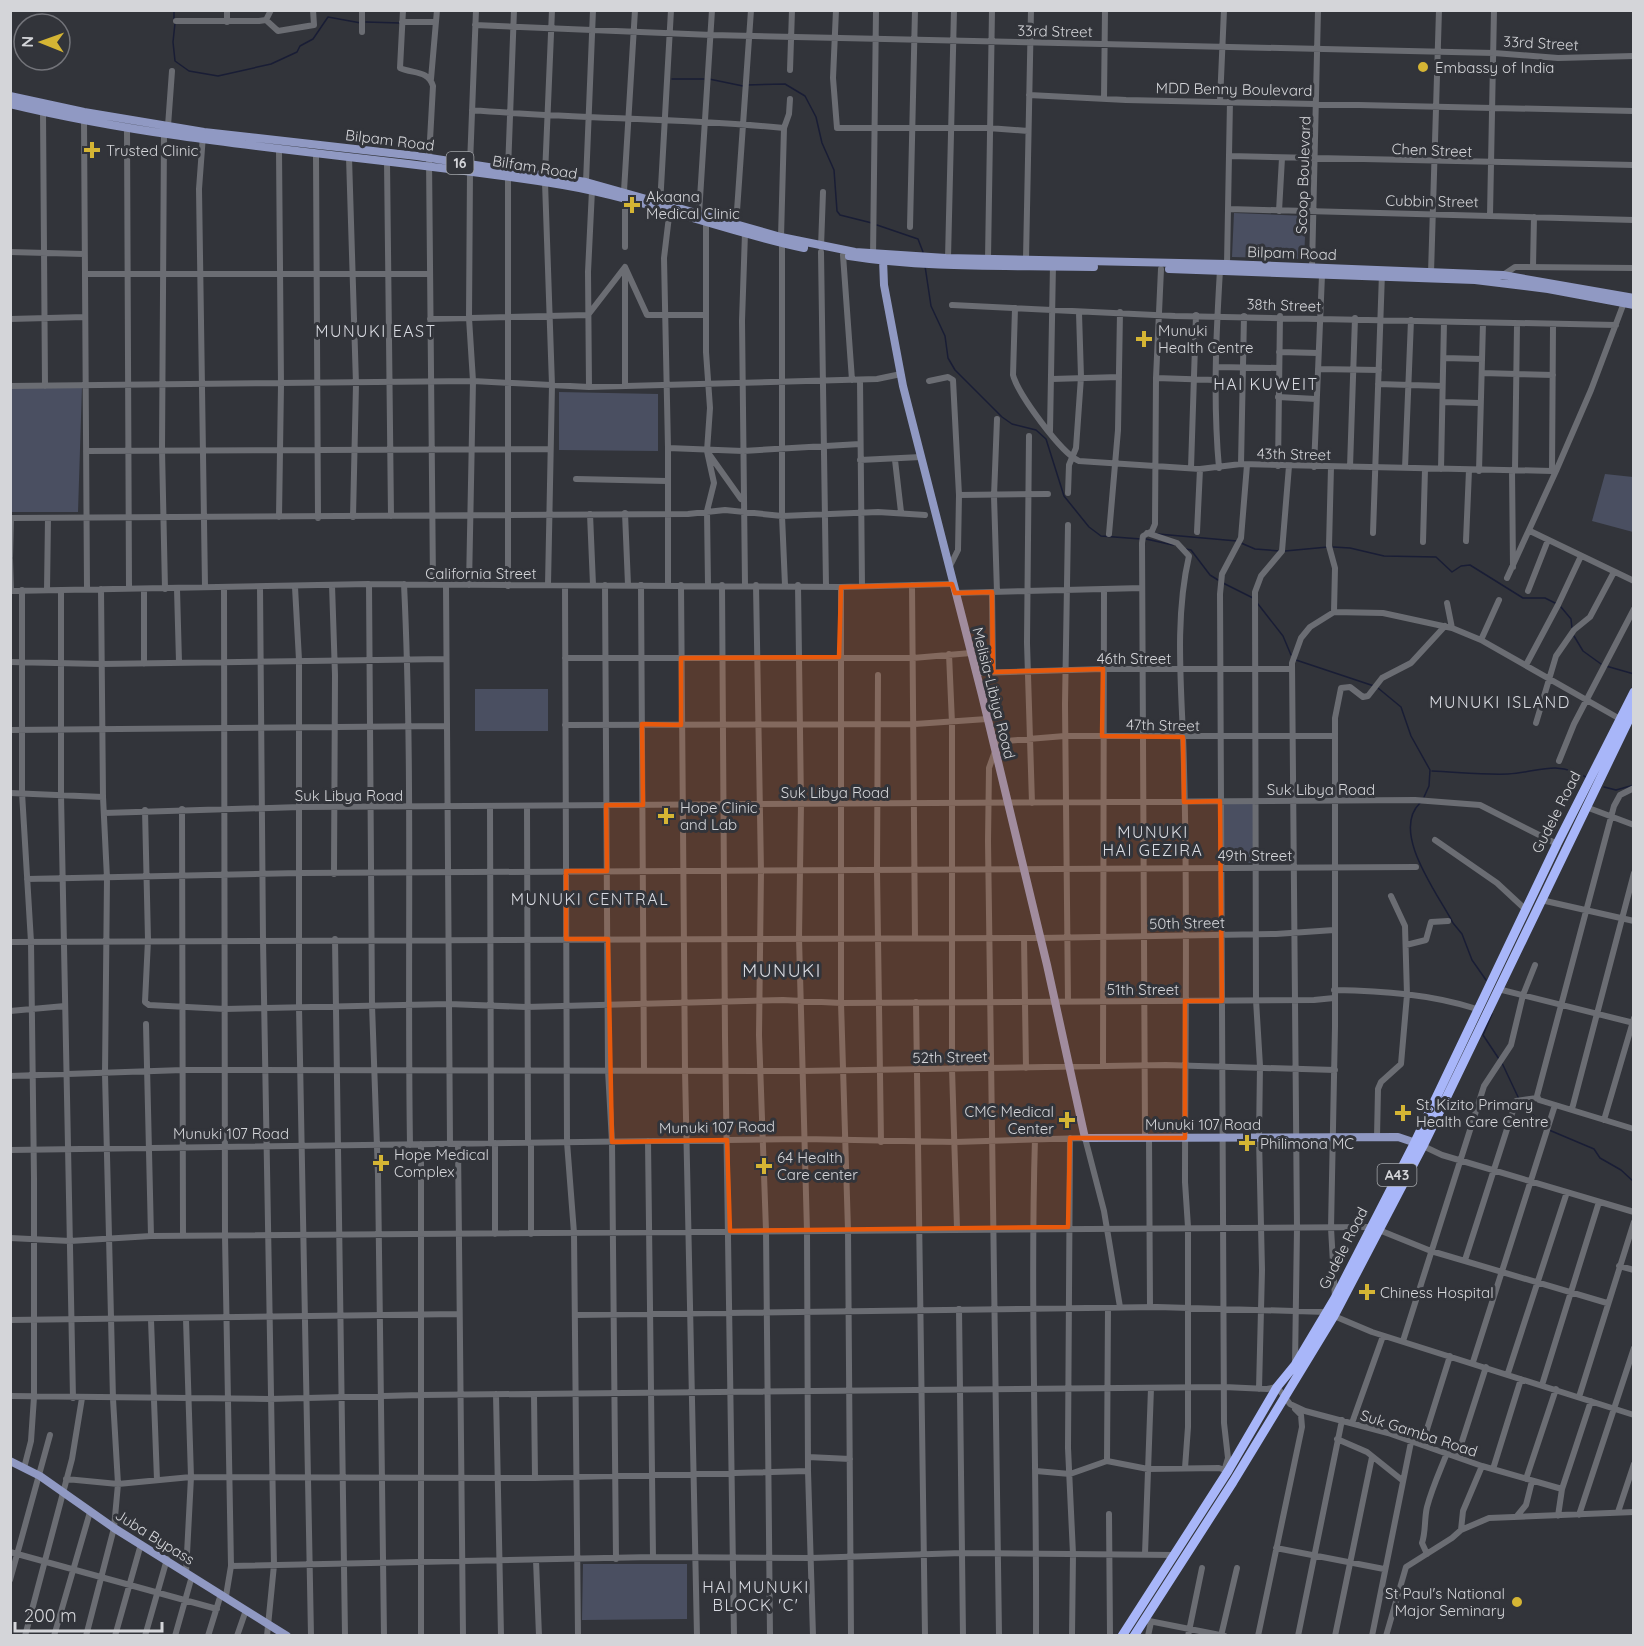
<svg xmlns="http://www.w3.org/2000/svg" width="1644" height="1646" font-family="Quicksand,sans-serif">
	<rect width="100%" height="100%" fill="#32343a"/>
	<!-- green -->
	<path fill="#4a4f61" d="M1234,213L1306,216L1304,259L1232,257Z
		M82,386L78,512H11L10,387Z
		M559,392L658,394V451L559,450Z
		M1605,474L1633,477V532L1592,521Z
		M475,689H548V731H475Z
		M1224,803L1255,804L1253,863L1223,862Z
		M583,1564H687V1619L582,1620Z"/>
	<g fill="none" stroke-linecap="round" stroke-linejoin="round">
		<!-- stream -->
		<path stroke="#191d35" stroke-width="1.5" d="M174,10V19
			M366,22L400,23
			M175,23L173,42L175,61L189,71L218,76L271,64L297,52L300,46L313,39L328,17L361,23
			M672,79H704
			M709,79L743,86
			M747,85L785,84L805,96L816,117L822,143L834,170L837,211L840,215L872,223
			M877,225L918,239L923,252
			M925,266L931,306L945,336L948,358L955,370L1002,417L1012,424L1036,430L1046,439L1064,496L1089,527L1101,536L1141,539
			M1158,534L1237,541
			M1146,539L1173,545
			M1241,543L1255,549L1280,551
			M1333,547L1350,548L1384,556L1436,557L1452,572L1461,566L1470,565L1523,598H1545L1557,604
			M1186,549L1191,550L1210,575L1218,580
			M1285,551L1328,547
			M1223,583L1253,598
			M1258,604L1283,636L1291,655
			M1561,607L1571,619L1572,628
			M1574,636L1583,651L1601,664
			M1296,660L1374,686
			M1606,666L1634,674
			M1378,688L1401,707L1411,736L1430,770L1429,786L1424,797
			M1432,771C1457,772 1483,775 1508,774C1541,772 1554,760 1586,777
			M1604,787L1616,790L1634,785
			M1420,803C1390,832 1438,894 1453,923L1462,934L1472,960L1486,980
			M1492,1014L1483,1035L1499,1059
			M1502,1063L1519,1099
			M1522,1103L1545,1128
			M1549,1130L1594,1149L1600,1158L1621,1170L1634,1182"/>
		<!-- minor -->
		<path stroke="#6b6d73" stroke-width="6" d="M362,10V32
			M403,10L400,68C413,74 428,70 433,86L429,158L433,584
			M836,10L833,78L837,128H988L1028,131
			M266,20L278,31L314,25L313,10
			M176,21H259L266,20L271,10
			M227,22V10
			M402,22H436
			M475,25L712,35L1494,53L1558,58L1634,56
			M790,70L792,10
			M431,79L437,10
			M1029,95L1126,100L1634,111
			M1104,99L1105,10
			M1220,101L1224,10
			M472,110C576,119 680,118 784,128
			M43,112L45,386
			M84,120L87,589
			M168,126L172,71
			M127,128L129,588
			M164,135L162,450L165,589
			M203,135L199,189L205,587
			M279,150L281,385L279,517
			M316,155L318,518
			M1229,156L1634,165
			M349,157L356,384L353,517
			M387,161L391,516
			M470,164L476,10
			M508,170L514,10
			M545,175L552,10
			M508,177V586
			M545,182L552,385L548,585
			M586,182L593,10
			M624,191L635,10
			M625,198V247
			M660,205L671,10
			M1229,209L1634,220
			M1279,211L1282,158
			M699,214L712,10
			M1490,215L1494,10
			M706,222V352L710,408L707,451L714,483L707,511L708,585
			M736,225L751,10
			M910,227L915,10
			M781,237L784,128L789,114L790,99
			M782,244V516L785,585
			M821,247L823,192
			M10,252L84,254
			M821,252L826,586
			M843,255L852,380
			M873,257L876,10
			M948,258L954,10
			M988,259L992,10
			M1026,259L1031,10
			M1227,264L1230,101
			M1533,267L1534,217
			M1312,268L1318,10
			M625,269V386
			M1431,273L1439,10
			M85,274H430
			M1503,275L1515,267L1634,268
			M952,305L1175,316L1616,325
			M1015,308L1013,375C1018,394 1061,453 1079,461L1200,469L1241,464L1552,471
			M10,319L85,317
			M430,319L588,315L625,267L647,315H706
			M1279,352L1318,353
			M1444,358L1482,359
			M1216,367L1278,368
			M1318,369L1379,370
			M1482,373L1553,375
			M1156,378L1215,380
			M1052,379L1119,377
			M860,380L862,586
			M929,381L948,377L953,380L959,495L958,550L949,568
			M1378,384L1442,386
			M10,386L473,381L589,387L877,379L901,374
			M589,387L588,272L592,190
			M1278,397L1316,399
			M1444,402L1479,403
			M997,419L994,496L997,592
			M1050,431L1053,264
			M1029,436L1027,643L1032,803
			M668,448L743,451L860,444
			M86,451L549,449
			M709,454L741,499
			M860,460L921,457
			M895,460L901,512
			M1241,464L1244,316
			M1278,466L1280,316
			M1314,467L1322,275
			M1331,467L1329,546L1335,568L1334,612
			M1350,467L1355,318
			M1191,468L1196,315
			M1219,468C1213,402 1216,336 1220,270
			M1405,468L1411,320
			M1441,469L1444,322
			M1512,470L1513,567
			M1515,470L1517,325
			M1479,471L1483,323
			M1552,471H1556L1591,390L1625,300
			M1552,471L1553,325
			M576,479L667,481
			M1068,493L1069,465L1076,448L1081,377L1079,313
			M959,495L1048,494
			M625,513L628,585
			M590,514L593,585
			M10,518L688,514L725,510L782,516L878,512L925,515
			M1530,531L1634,581
			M1197,532L1200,469
			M1147,533L1177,543L1189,556C1173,625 1183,699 1184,769C1188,907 1185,1045 1185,1182L1188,1227V1427L1185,1468
			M1373,533L1382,273
			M1109,534L1118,430L1120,312
			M1466,541L1469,470
			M1423,542L1425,469
			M10,557L11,518
			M10,559L11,591
			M1507,578L1556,471
			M369,584L372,1005L378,1175L384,1636
			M404,584C413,771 407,958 410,1145
			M332,585L335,675L334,874
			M446,585L450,1144
			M469,585L473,381L469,318L470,171
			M605,585L608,1070L612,1142L616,1559
			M641,585L644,1070
			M668,585V448L664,258L670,208
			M681,585L685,1070L697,1636
			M722,585L725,1037L734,1636
			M745,585L742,321L745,233
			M756,585L761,871L759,1035L766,1230L770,1636
			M798,585L801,804L799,938L807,1231L808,1471L813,1636
			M912,585L915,938
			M565,586L567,1142L574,1233L578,1636
			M224,587L225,1236L231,1566L226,1596
			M260,587L263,940L274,1565L267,1636
			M295,587L299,660V1007L311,1636
			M841,587V1003L848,1230L851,1636
			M177,589L179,662
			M22,590V793L31,942L34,1178V1397L31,1441L24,1468
			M47,590L48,518
			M61,590V795L73,1398
			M10,591L369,584L841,587L952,584
			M1528,591L1548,540
			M992,592L993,672
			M955,593L1142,588
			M1447,603L1452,628
			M1481,640L1499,600
			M949,654L952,723V1069L957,1228
			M565,658H913L971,653
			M10,662L101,664L446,659
			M144,664V589
			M1526,665L1558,605L1581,556
			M976,673L1103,669H1292
			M878,675L877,871L881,1142
			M1536,723L1556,656L1574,630L1590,617L1614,572
			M565,725L915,724L987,719
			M10,730L446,726
			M993,742L1065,736H1333
			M994,754L989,768L988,841L999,1636
			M1559,761L1574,724L1634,609
			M1634,788L1620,795L1614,806L1537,1096L1539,1100L1634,1129
			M10,793L103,797
			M490,806L491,1143
			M527,806L528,1143
			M1586,807L1634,825
			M182,809L183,1236
			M145,810L148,940L145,1002L149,1005L225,1009L449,1004L526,1007L783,1000L841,1003L1314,1000L1334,998
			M104,813L300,807L1415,800L1480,805L1557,844
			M1435,840L1497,883L1525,909
			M27,879L300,873L1416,867
			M1541,900L1634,921
			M1024,938L1026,1068
			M335,939L345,1636
			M10,942L1040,938L1276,934L1334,930
			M1406,945L1426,940L1431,922L1448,921
			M1498,989L1634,1023
			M1334,990C1383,991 1430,994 1477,1009
			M1068,1001L1065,704L1068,525
			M916,1002L925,1636
			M10,1011L65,1006
			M146,1024L151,1236
			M1103,1066L1104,590
			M10,1076L183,1070L802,1071L1166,1065L1335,1070
			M1572,1109L1634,873
			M1604,1120L1634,1018
			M1145,1137L1142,543L1143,536L1152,531L1155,524L1156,378L1161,269
			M1149,1137L1150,1307
			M1377,1137L1378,1089L1381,1082L1401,1064L1407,995L1405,926L1391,896
			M1035,1138C1030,1304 1037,1470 1036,1636
			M1070,1138L1068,1448L1073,1554L1072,1636
			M648,1141L653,1557
			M495,1143V1234
			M531,1143V1234
			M421,1144V1636
			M458,1144L463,1636
			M1423,1146L1442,1155L1634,1212
			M10,1150L804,1139L955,1142L1085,1138L1104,1211L1120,1307
			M1379,1230L1431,1251L1607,1303
			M10,1238L70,1241L151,1236L1370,1227
			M1465,1260L1516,1101L1537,1098
			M1619,1266L1634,1270
			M1335,1298L1331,1228L1335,1027V718L1341,688L1350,687L1363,697L1368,696L1382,678L1411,663L1445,626
			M959,1309L963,1636
			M575,1315L1157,1307L1327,1312
			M1334,1316L1372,1332L1634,1415
			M186,1319L191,1477L186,1573
			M10,1320L459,1314
			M151,1320L157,1480
			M1403,1341L1484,1086L1511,1045L1523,995L1535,965
			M1473,1362L1555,1105
			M1295,1365L1297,1228L1292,663L1301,638L1310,627L1334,612L1383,613L1452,628L1481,640L1620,719
			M1508,1373L1567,1192
			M1542,1385L1599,1202
			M1259,1389L1262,1270L1259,1138L1260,1066L1256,1000L1255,592L1261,576L1282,551L1289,466
			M496,1394L501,1636
			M534,1394L535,1478
			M10,1396L269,1399L421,1395L1224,1387L1267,1389L1277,1387L1290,1404L1305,1411L1388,1433L1482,1466L1562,1489
			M1579,1397L1634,1222
			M1352,1423L1383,1336
			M1337,1439L1367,1452L1402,1480
			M1422,1445L1450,1356
			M808,1457L850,1459
			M1457,1457L1486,1367
			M1107,1461L1108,1308
			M1225,1468L1228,1458L1224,1423L1220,594L1222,574L1241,538L1247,465
			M1493,1469L1521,1379
			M1036,1471L1070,1474L1107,1461L1148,1469L1219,1468L1228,1471
			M66,1479L118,1484L191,1477L535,1478L808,1471
			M1526,1479L1556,1389
			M1618,1512L1634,1464
			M1109,1514L1110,1636
			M1579,1515L1634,1348
			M1517,1516L1526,1505L1532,1481
			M1558,1516L1562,1489L1591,1401
			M1461,1530L1463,1511L1482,1466
			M1276,1548L1384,1569
			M10,1552L217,1609
			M1145,1554L1151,1388
			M1427,1554L1422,1543C1426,1531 1424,1520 1427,1507C1432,1488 1440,1471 1447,1453
			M536,1560L539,1636
			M231,1566L653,1557L811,1558L962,1553L1175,1555
			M10,1580L50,1435
			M1144,1620L1225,1636
			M25,1636L72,1459L82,1398
			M54,1636L90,1512
			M86,1636L114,1528L118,1484L113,1399L105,1074L107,878L103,797L101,589
			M115,1636L141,1544
			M145,1636L167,1559
			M175,1636L192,1576
			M208,1636L221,1594
			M237,1636L246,1610
			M1148,1636L1151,1622
			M1188,1636L1202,1568
			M1221,1636L1237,1568
			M1258,1636L1302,1427L1301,1415L1295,1409
			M1298,1636L1342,1420
			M1335,1636L1372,1457
			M1372,1636L1411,1442
			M1386,1636L1406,1567L1452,1538L1461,1530L1489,1518L1634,1512"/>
		<!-- major -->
		<path stroke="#9099c3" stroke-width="8" d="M10,96L84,112L204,132L417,156L586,182L781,237L855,252L946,258L1227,264L1503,275L1634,298
			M10,104C192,148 379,155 563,185C645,199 723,231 804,248
			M849,256C930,269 1011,265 1094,267
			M883,259L884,285L903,386L982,695L1047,965L1085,1138L1398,1137L1419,1144
			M1169,269L1475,280L1548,289L1634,305
			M10,1461L40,1476L114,1528L287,1636"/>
		<!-- highway -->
		<path stroke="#a8b6f9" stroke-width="9" d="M1122,1636L1228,1471L1277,1387L1295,1365L1335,1298L1415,1142L1557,844L1634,692
			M1134,1636L1233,1482L1334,1316L1423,1146L1634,709"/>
	</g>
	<!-- marked area -->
	<path fill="#e8590c" fill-opacity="0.2" stroke="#e8590c" stroke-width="4.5" stroke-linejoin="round" d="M952,584L955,593L992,592L993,672L1103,669L1102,736L1183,737L1184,802L1220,801L1222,1001H1185V1138H1070L1068,1227L730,1231L727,1140L612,1142L608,939H566V871H607L606,805H643L642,724L681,725V658L839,657L841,587Z"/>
	<!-- markers -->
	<g fill="#d5b534" stroke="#32343a" stroke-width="2">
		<circle cx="1423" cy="67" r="6"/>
		<path d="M89 141h6v6h6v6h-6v6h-6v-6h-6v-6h6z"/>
		<path d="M629 196h6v6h6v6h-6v6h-6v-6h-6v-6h6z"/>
		<path d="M1141 330h6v6h6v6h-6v6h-6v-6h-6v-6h6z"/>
		<path d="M663 807h6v6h6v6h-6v6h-6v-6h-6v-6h6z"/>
		<path d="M1400 1104h6v6h6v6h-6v6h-6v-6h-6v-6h6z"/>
		<path d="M1064 1111h6v6h6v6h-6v6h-6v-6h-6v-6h6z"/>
		<path d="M1244 1134h6v6h6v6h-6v6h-6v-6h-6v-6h6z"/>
		<path d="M378 1154h6v6h6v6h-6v6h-6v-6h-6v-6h6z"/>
		<path d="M761 1157h6v6h6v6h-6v6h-6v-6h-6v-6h6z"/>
		<path d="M1364 1283h6v6h6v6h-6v6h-6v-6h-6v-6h6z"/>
		<circle cx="1517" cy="1602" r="6"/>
	</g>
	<g text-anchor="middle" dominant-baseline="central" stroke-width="6" stroke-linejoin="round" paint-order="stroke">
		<!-- shield labels -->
		<g fill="#32343a" stroke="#a3a5a9" stroke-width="1.5">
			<rect x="446.5" y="152" width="27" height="22" rx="4.5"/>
			<rect x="1377.5" y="1164" width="39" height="22" rx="4.5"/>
		</g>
		<g font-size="14" font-weight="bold" fill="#d4d5d9">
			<text x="460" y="163">16</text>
			<text x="1397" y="1175">A43</text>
		</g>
		<!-- street labels -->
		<g font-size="15" fill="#d4d5d9" stroke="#32343a">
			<text transform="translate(1055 31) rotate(1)">33rd Street</text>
			<text transform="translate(1541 43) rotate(3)">33rd Street</text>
			<text transform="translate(1234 89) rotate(1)">MDD Benny Boulevard</text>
			<text transform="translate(390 140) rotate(7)">Bilpam Road</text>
			<text transform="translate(1432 150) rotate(2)">Chen Street</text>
			<text transform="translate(535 167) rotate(9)">Bilfam Road</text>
			<text transform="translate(1303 175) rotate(-88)">Scoop Boulevard</text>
			<text transform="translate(1432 201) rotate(1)">Cubbin Street</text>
			<text transform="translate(1292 253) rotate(2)">Bilpam Road</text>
			<text transform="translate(1284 305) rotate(2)">38th Street</text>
			<text transform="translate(1294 454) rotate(1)">43th Street</text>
			<text x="481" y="573">California Street</text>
			<text x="1134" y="658">46th Street</text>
			<text transform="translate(994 693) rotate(76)">Melisia-Libiya Road</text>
			<text transform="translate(1163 725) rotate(1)">47th Street</text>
			<text x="1321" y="789">Suk Libya Road</text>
			<text x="835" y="792">Suk Libya Road</text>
			<text x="349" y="795">Suk Libya Road</text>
			<text transform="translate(1556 812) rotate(-63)">Gudele Road</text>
			<text x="1255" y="855">49th Street</text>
			<text transform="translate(1187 923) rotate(-1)">50th Street</text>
			<text x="1143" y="989">51th Street</text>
			<text transform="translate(950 1057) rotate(-1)">52th Street</text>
			<text x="1203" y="1124">Munuki 107 Road</text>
			<text transform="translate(717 1127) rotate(-1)">Munuki 107 Road</text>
			<text x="231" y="1133">Munuki 107 Road</text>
			<text transform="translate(1343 1248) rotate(-63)">Gudele Road</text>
			<text transform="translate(1419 1433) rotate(18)">Suk Gamba Road</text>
			<text transform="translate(155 1537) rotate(32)">Juba Bypass</text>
		</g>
		<!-- poi labels -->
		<g font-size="15" fill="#d4d5d9" stroke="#32343a" text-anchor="start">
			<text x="1435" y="67">Embassy of India</text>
			<text x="106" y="150">Trusted Clinic</text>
			<text x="646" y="196">Akaana<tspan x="646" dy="17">Medical Clinic</tspan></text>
			<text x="1158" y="330">Munuki<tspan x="1158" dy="17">Health Centre</tspan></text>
			<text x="680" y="807">Hope Clinic<tspan x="680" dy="17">and Lab</tspan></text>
			<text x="1416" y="1104">St. Kizito Primary<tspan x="1416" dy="17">Health Care Centre</tspan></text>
			<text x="1054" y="1111" text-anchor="end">CMC Medical<tspan x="1054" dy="17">Center</tspan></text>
			<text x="1260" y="1143">Philimona MC</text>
			<text x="394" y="1154">Hope Medical<tspan x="394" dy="17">Complex</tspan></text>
			<text x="777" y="1157">64 Health<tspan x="777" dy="17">Care center</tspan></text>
			<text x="1380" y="1292">Chiness Hospital</text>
			<text x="1505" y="1593" text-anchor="end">St Paul's National<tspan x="1505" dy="17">Major Seminary</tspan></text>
		</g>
		<!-- neighbourhood labels -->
		<g font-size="16" letter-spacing="1.5" fill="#d8dae1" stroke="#32343a">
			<text x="376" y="331">MUNUKI EAST</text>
			<text x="1266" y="384">HAI KUWEIT</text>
			<text x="1500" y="702">MUNUKI ISLAND</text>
			<text x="1153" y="832">MUNUKI<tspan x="1153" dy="18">HAI GEZIRA</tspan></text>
			<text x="590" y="899">MUNUKI CENTRAL</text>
			<text x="756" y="1587">HAI MUNUKI<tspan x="756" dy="18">BLOCK 'C'</tspan></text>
		</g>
		<!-- quarter labels -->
		<g font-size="18" letter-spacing="1.5" fill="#d8dae1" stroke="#32343a">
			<text x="782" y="970">MUNUKI</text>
		</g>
	</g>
	<!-- border -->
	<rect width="1644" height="1646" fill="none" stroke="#d4d5d9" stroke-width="24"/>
	<!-- north arrow -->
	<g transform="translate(42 42) rotate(271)"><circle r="28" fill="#32343a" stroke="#73747a" stroke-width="1.5"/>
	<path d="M0-4.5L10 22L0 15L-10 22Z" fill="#d5b534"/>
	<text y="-9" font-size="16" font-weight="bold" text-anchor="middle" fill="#d4d5d9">N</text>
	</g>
	<!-- scale -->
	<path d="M15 1622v9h147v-9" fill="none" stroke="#d4d5d9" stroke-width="3"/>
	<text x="24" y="1622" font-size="18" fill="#d4d5d9" stroke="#32343a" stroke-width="4.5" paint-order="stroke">200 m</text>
</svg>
